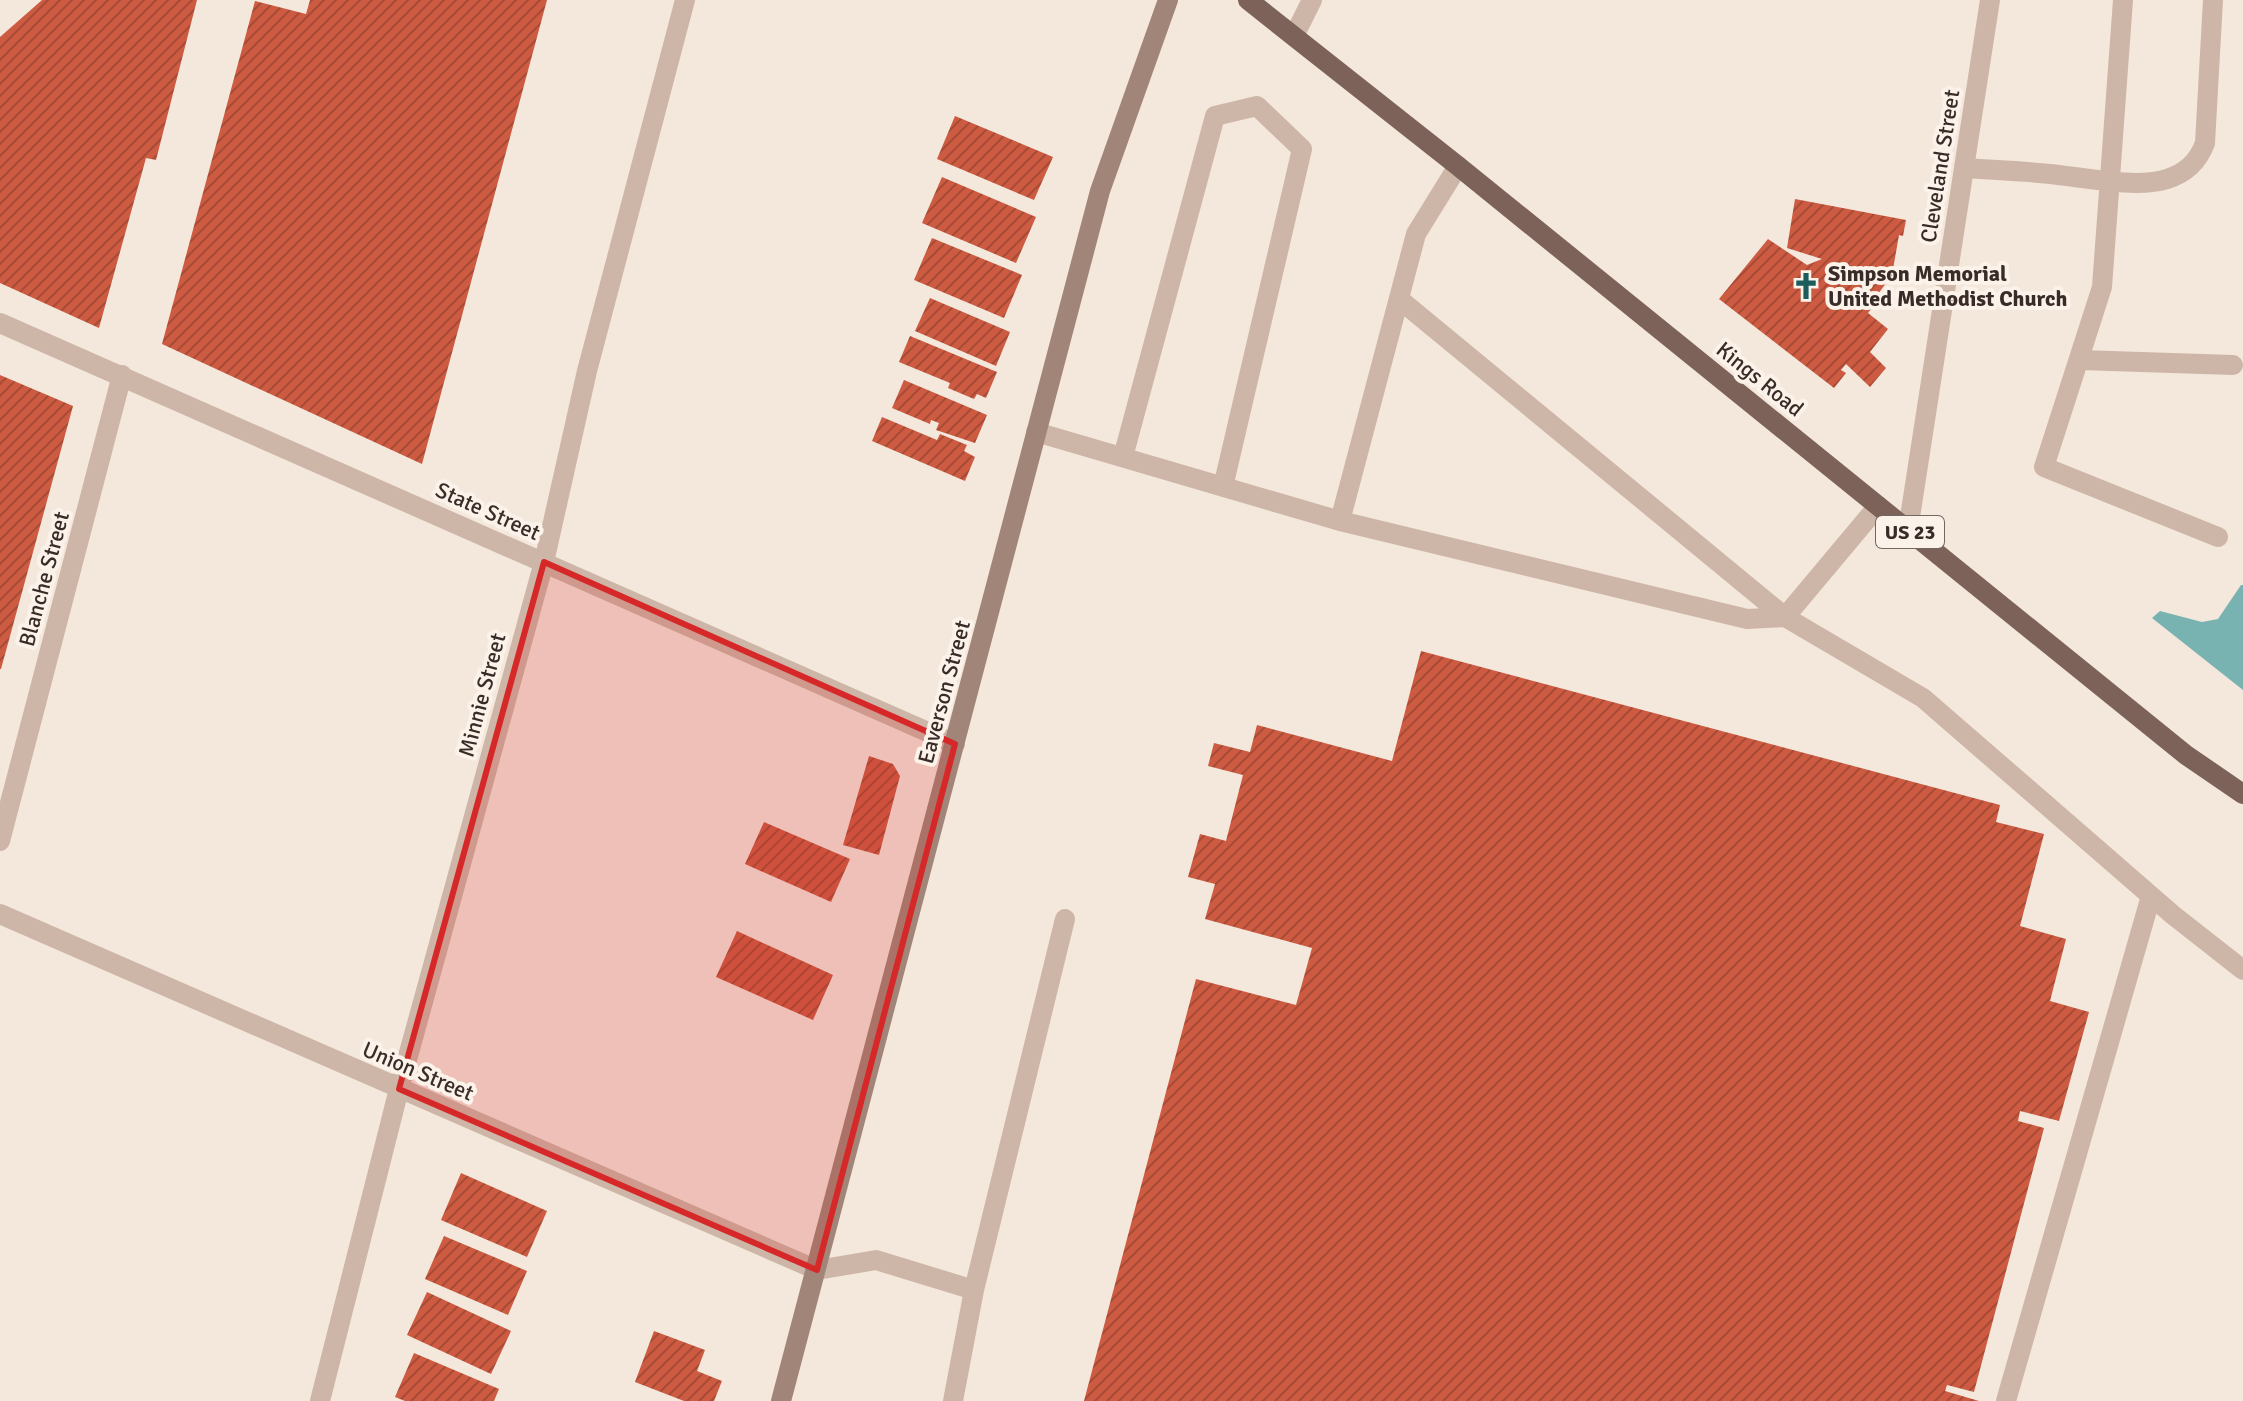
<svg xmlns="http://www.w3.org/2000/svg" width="2243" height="1401" font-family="Signika,sans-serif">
	<defs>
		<pattern id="building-hatch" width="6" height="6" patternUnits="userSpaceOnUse" patternTransform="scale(2)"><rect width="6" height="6" fill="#cd5b41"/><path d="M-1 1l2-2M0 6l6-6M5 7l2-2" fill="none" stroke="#a74b36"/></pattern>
	</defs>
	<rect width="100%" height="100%" fill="#f4e7dc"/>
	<!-- water -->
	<path fill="#79b3b1" d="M2241,585H2243V690L2152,618L2160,611L2202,622L2218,619Z"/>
	<!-- building -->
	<path fill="url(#building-hatch)" d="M42,0H197L156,160L146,158L99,328L0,283V37Z
		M310,0H547L422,464L162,344L255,1L306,14Z
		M955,116L1053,157L1034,200L937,159Z
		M942,177L1036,217L1016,263L922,223Z
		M1795,199L1906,220L1903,236L1899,235L1892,275L1875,298L1878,300L1868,313L1888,329L1870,352L1886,368L1870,387L1846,364L1841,370L1846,373L1834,388L1719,299L1768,239L1807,265L1822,259L1787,248Z
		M932,238L1022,275L1004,318L914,280Z
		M930,298L1010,332L996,366L915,331Z
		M910,336L997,372L986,398L977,394L974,399L948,388L950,383L899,362Z
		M0,375L73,406L1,669H0Z
		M904,380L987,415L975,443L936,430L939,423L931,420L930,424L892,408Z
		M882,417L937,440L940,434L967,445L964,451L975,457L965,481L872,441Z
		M1421,651L2000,805L1996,822L2044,834L2020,926L2066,939L2050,1001L2089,1012L2059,1121L2020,1111L2018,1121L2044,1128L1974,1392L1947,1385L1945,1391L1979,1401H1084L1196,979L1296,1005L1312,948L1205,919L1215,884L1188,877L1200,834L1226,841L1243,775L1208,766L1214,743L1250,752L1257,725L1392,761Z
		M869,756L893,764L900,776L879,855L843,845Z
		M764,822L850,859L831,902L745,864Z
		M737,931L833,975L813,1020L716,977Z
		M461,1173L547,1211L527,1257L441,1220Z
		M444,1236L527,1271L508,1315L425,1279Z
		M427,1292L511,1331L491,1374L407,1335Z
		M654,1331L705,1350L697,1371L722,1381L714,1401H684L635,1382Z
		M414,1353L499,1389L494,1401H405L395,1397Z"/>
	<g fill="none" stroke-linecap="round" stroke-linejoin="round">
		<!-- lane -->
		<path stroke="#cdb6a7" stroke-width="20" d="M2123,0L2102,287L2044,467L2218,537
			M1294,36L1312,0
			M1458,166L1416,234L1340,521L1747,619L1785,617L1878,506
			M1964,168C1992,170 2021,171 2050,174C2082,177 2137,189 2167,179C2186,173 2198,162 2205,143L2213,0
			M1399,299L1785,617L1923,698L2173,915L2243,970
			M2080,360L2233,365
			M1036,432L1340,521
			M1123,457L1215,116L1257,106L1302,149L1223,487
			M817,1270L876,1260L974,1290
			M953,1401L974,1290L1065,919
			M2006,1401L2151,896"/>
		<!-- street -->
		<path stroke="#cdb6a7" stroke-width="20" d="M0,323L955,744
			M1908,530L1990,0
			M0,841L122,375
			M0,914L817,1270
			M320,1401L399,1089L544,562L587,371L685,0"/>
		<!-- secondary -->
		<path stroke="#a18578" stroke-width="20" d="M781,1401L1100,191L1168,0"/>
		<!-- primary -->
		<path stroke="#7c6258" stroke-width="20" d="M1248,0L1458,166L2186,755L2243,794"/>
	</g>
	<!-- marked area -->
	<path fill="#d62828" fill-opacity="0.2" stroke="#d62828" stroke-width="6" stroke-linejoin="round" d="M544,562L955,744L817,1270L399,1089Z"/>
	<!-- icons -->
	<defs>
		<g id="church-bare" transform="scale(2.16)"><path d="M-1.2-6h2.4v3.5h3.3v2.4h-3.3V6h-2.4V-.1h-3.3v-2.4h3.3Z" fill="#1b5d5d" stroke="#fbf2e9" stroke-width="2.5" paint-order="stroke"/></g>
	</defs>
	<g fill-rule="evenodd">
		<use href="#church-bare" x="1806" y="286"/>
	</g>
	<g text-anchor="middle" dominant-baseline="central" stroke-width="8" stroke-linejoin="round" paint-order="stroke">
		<!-- shield labels -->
		<rect fill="#fbf2e9" stroke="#736762" stroke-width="2" x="1876" y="516" width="68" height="32" rx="6"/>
		<g font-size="20" font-weight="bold" fill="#392c28">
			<text x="1910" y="532">US 23</text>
		</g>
		<!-- street labels -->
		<g font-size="22" fill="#392c28" stroke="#fbf2e9">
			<text transform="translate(1940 166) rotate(-81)">Cleveland Street</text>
			<text transform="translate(1760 379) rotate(39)">Kings Road</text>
			<text transform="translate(488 511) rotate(24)">State Street</text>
			<text transform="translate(44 579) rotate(-75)">Blanche Street</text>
			<text transform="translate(944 692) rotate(-75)">Eaverson Street</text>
			<text transform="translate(482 695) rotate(-75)">Minnie Street</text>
			<text transform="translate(418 1071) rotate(23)">Union Street</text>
		</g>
		<!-- poi labels -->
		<g font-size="22" font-weight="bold" fill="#392c28" stroke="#fbf2e9" text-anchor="start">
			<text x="1828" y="273">Simpson Memorial<tspan x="1828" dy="25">United Methodist Church</tspan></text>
		</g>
	</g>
</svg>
